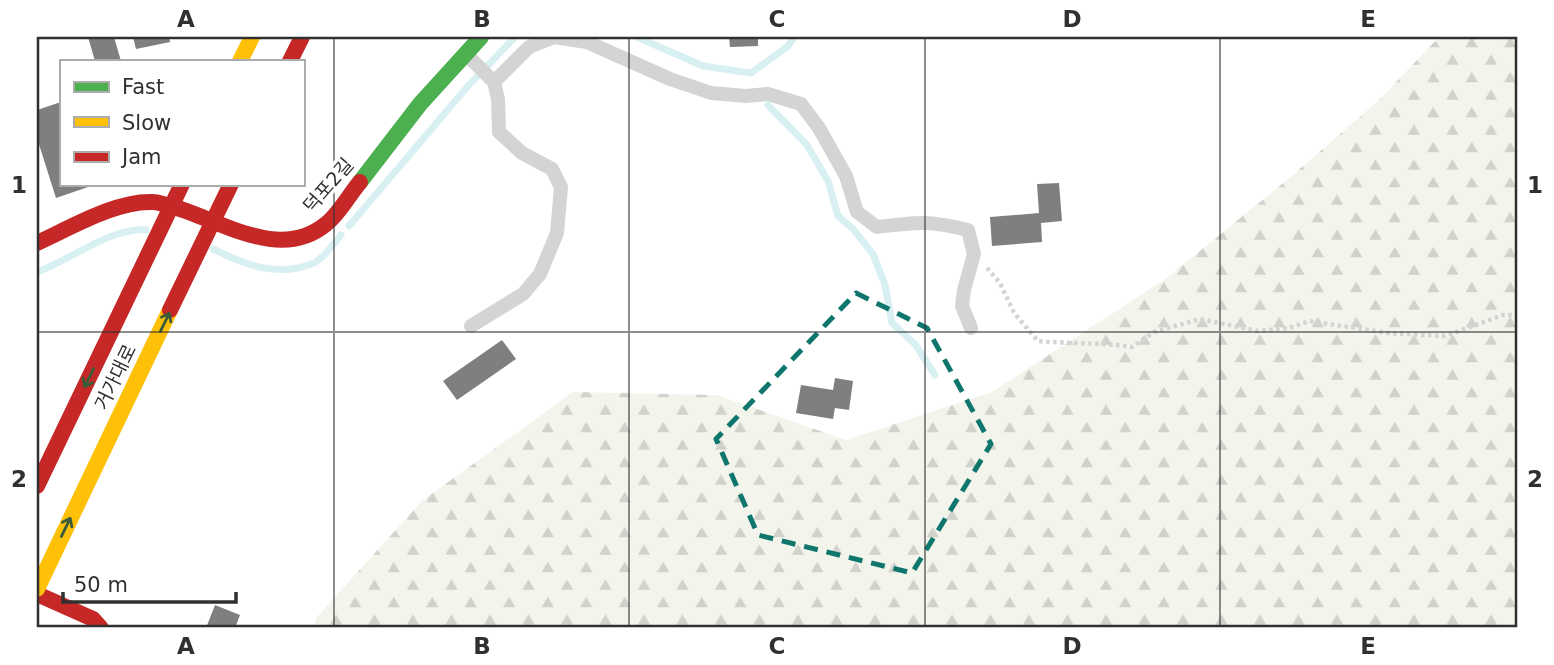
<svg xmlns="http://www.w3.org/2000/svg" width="1554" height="665" font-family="'DejaVu Sans','Noto Sans KR',sans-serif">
	<defs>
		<pattern id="forest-firs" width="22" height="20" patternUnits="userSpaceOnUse" patternTransform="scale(1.75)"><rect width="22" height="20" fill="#f3f5ec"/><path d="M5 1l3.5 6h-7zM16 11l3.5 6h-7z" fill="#d1d2cb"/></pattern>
	</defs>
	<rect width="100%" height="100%" fill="#fff"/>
	<!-- forest -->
	<path fill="url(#forest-firs)" d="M1439,37H1517V628H314L316,618L422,501L573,392L717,395L846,440L992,392L1164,280L1287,180L1378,101Z"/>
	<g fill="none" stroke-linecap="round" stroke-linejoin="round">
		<!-- stream -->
		<path stroke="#d9f0f2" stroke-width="7" d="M637,37L703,66L751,73L788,46L794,37
			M768,105L807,145L828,181L838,216L853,229L873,254L885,285L892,323L915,344L935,375
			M349,226L468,86L515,37
			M213,249C245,265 279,278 314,263C324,258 334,243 341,235
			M37,272C69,261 111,227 146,230"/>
	</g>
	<!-- building -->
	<path fill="#7f7f7f" d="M88,37H114L121,61H95Z
		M133,37H169L170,42L136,49Z
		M729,37H758V46L730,47Z
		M61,102V184H87L88,187L56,198L37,138V110Z
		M1059,183L1062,221L1041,223L1042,242L992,246L990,217L1039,213L1037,184Z
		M502,340L516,359L457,400L443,381Z
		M835,378L853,381L849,410L835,408L833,419L796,413L801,385L833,390Z
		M215,605L240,615L235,628H206Z"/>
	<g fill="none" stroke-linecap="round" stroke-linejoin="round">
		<!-- path -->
		<path stroke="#d4d4d4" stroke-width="4.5" stroke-dasharray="3.5 3.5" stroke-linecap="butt" d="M987,268L1000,283L1014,313L1038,341C1069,344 1101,342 1132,347L1154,332L1200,319L1258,331L1289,328L1309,321L1389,333L1445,336L1503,315H1517"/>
		<!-- lane -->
		<path stroke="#d4d4d4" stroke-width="14" d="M468,56L494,82
			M471,326L523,294L540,274L557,233L561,187L552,169L522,153L499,132L498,99L494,82L529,47L554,37L587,42L670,79L711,93L746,96L768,94L801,104L819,128L846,176L857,212L877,227C916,222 929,220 968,230L974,254L964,290L962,306L971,328"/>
		<!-- fast -->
		<path stroke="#4caf50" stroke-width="16" d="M360,182L420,104L481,37"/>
		<!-- slow -->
		<path stroke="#ffc107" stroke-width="16" d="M240,61L252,37"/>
		<!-- jam -->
		<path stroke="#c62828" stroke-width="16" d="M290,61L302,37
			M37,243C70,228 117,200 153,202C160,202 167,206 174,207C222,221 280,262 326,224C339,214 349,195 360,182
			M37,594L93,619L101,628"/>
		<!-- slow-bridge -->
		<path stroke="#ffc107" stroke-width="16" d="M37,589L170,310"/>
		<!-- jam-bridge -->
		<path stroke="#c62828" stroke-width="16" d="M170,310L231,184
			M37,486L182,184"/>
	</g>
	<!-- one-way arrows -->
	<defs><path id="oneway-shaft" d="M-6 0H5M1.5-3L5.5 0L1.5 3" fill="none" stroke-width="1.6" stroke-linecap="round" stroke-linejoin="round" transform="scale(1.75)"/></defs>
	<g stroke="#3a5c3b">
		<use href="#oneway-shaft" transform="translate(165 322) rotate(-64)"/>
		<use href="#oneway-shaft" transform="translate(89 378) rotate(116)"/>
		<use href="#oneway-shaft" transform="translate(66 527) rotate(-64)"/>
	</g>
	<!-- marked area -->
	<path fill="none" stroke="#0f766e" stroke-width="5" stroke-dasharray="14 9" stroke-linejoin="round" d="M856,293L927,328L991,444L912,573L758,535L716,439Z"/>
	<!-- grid -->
	<path fill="none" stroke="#303030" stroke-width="2" stroke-opacity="0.55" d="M334,37V628M629,37V628M925,37V628M1220,37V628M37,332H1517"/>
	<g text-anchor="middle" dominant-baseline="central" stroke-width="7" stroke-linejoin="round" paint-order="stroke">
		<!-- street labels -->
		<g font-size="19" fill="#303030" stroke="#fff">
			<text transform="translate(328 185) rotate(-49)">덕포2길</text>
			<text transform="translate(115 377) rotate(-64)">거가대로</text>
		</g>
	</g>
	<!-- border -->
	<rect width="1554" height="665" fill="none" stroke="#ffffff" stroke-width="77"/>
	<!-- legend -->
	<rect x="60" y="60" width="245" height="126" fill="#ffffff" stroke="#acacac" stroke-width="2"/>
	<rect x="74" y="82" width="35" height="10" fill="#4caf50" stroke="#acacac" stroke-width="2"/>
	<text x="122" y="94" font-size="21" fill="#303030">Fast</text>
	<rect x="74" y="117" width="35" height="10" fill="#ffc107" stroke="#acacac" stroke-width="2"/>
	<text x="122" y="130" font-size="21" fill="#303030">Slow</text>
	<rect x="74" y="152" width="35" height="10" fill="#c62828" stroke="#acacac" stroke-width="2"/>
	<text x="122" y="164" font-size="21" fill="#303030">Jam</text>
	<!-- scale -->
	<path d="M63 592v10h173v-10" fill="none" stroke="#303030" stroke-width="3.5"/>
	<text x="74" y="592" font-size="21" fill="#303030" stroke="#ffffff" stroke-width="5" paint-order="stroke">50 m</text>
	<rect x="38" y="38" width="1478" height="588" fill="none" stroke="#303030" stroke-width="2.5"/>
	<g font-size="23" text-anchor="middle" font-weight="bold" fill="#303030">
		<text x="186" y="27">A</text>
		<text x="482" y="27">B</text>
		<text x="777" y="27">C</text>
		<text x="1072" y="27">D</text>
		<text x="1368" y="27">E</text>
		<text x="19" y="193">1</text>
		<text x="1535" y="193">1</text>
		<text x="19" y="487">2</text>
		<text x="1535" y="487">2</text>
		<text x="186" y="654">A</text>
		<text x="482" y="654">B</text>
		<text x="777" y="654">C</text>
		<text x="1072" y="654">D</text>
		<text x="1368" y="654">E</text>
	</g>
</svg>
